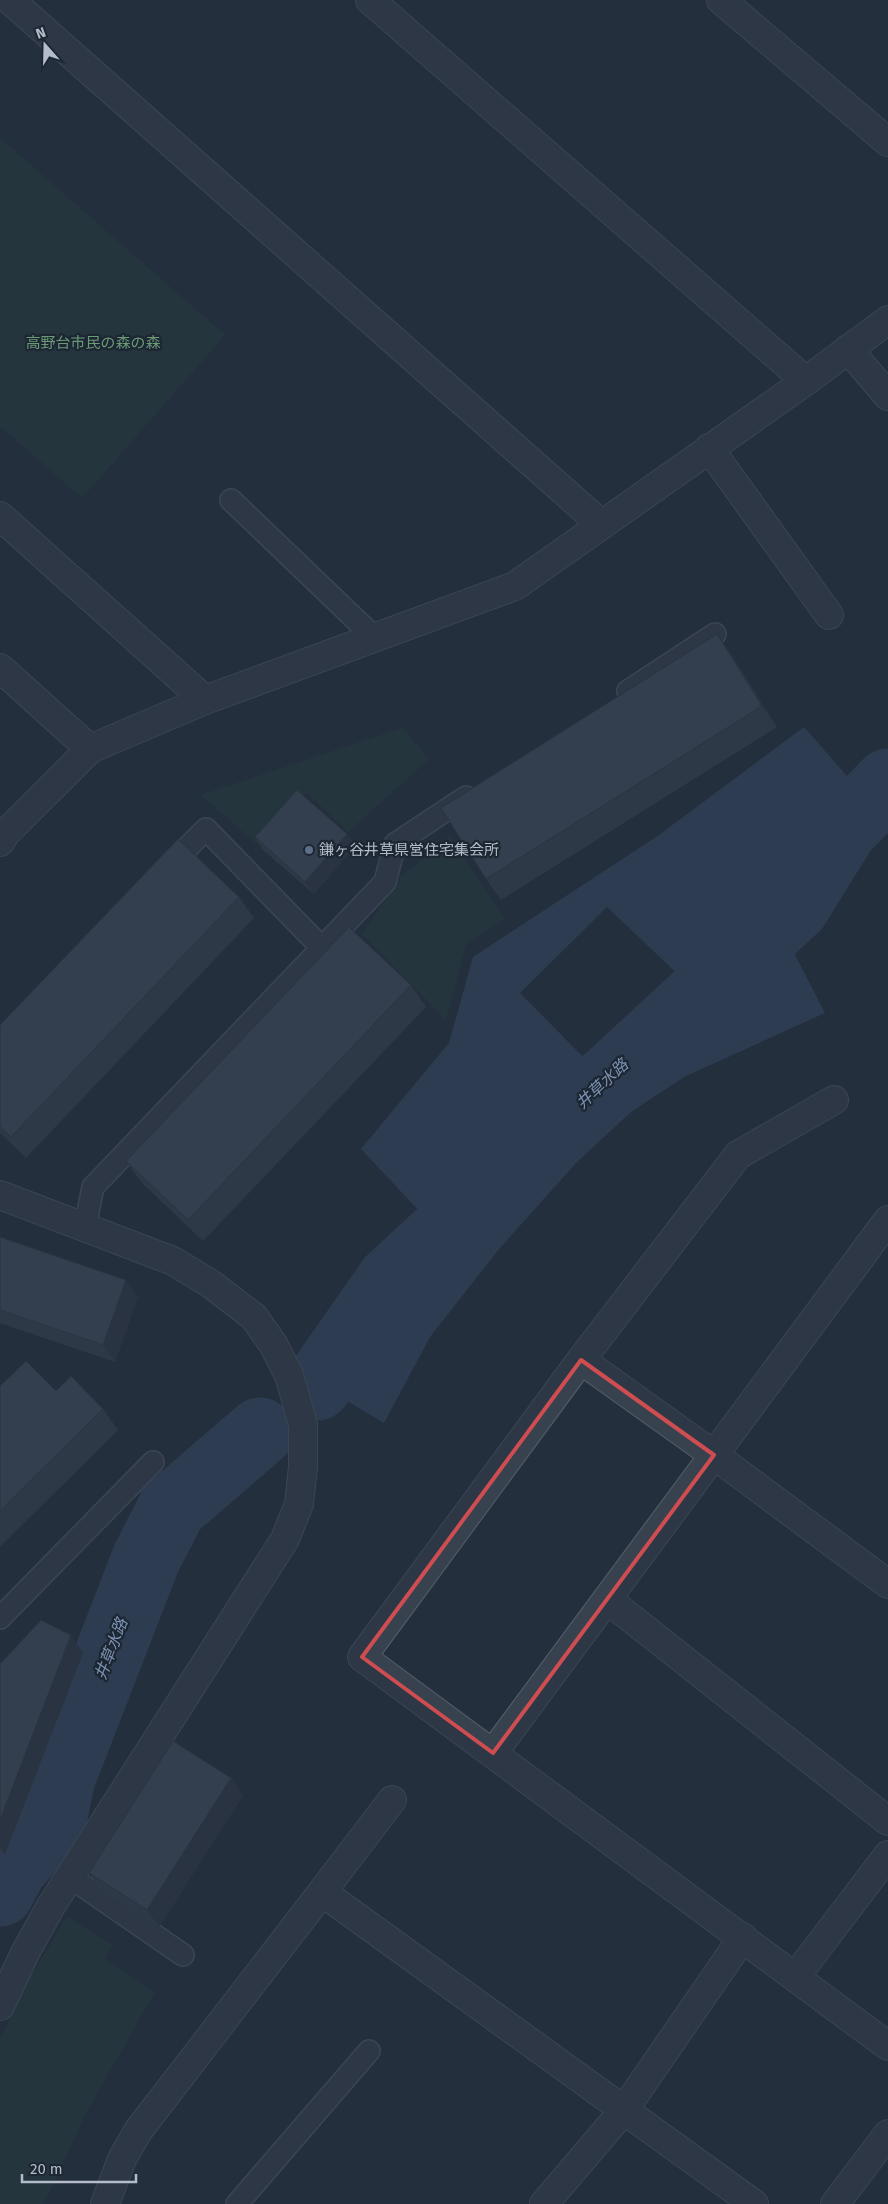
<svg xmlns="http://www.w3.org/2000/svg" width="888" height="2204" font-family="'Fira Sans','Noto Sans JP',sans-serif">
	<rect width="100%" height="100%" fill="#242f3e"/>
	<!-- green -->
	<path fill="#263c3f" d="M0,138L225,335L82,498L0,426Z
		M402,728L429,759L348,832L307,793L258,845L201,795Z
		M449,836L505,918L466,944L446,1020L362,934L400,878Z
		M67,1917L112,1945L105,1959L155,1992L86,2113L44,2204H0V2039L32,1974Z"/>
	<!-- water -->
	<path fill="#394c67" d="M804,727L853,783L820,818L778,884L685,981L607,907L520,993L592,1066L424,1216L361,1149L449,1043L473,957L659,835Z
		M790,945L825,1013L684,1077L631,1112L577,1162L499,1249L430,1337L384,1423L342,1398L399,1310L418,1287L665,1065Z"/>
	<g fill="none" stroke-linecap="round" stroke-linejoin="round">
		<!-- river -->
		<path stroke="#394c67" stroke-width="69" d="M317,1386L391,1280L795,907L842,831L888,783
			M0,1892L13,1867L51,1825L61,1778L146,1559L172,1508L260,1432"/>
		<!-- service casing -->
		<g stroke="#565f6c" stroke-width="24">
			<path id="service" d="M231,500L375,638
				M628,691L715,634
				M167,868L206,829L322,948
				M85,1227L93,1187L385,882L395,844L466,797
				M0,1618L153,1462
				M70,1877L183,1955
				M237,2204L369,2051"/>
		</g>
		<!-- minor casing -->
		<g stroke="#565f6c" stroke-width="30">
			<path id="minor" d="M10,0L602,525
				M370,0L806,381
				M721,0L888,142
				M848,349L888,396
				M709,448L829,615
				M0,516L205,700
				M0,668L90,749
				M0,842L5,834L90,749L205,700L515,586L806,381L888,320
				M0,1195L173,1261L211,1284L254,1317L273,1344L289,1375L303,1425V1467L299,1504L285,1539L51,1906L25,1953L0,2006
				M581,1360L738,1155L834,1100
				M888,1584L714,1455L581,1360L362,1657L888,2046
				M608,1600L888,1821
				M493,1753L888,1220
				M322,1892L392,1800
				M796,1976L888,1855
				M105,2204L122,2159L138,2131L322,1892L754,2204
				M544,2204L624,2110L743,1937
				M835,2204L888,2134"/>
		</g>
		<!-- service -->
		<use href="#service" stroke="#38414e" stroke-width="21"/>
		<!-- minor -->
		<use href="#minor" stroke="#38414e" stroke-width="28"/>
	</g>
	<!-- wall -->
	<path fill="#3b4654" d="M717,634L732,655L777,727L501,900L486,879Z
		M255,837L355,846L314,894L263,850Z
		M239,897L254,918L26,1158L0,1133V1025Z
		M411,985L426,1007L203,1241L141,1182L126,1161Z
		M0,1237L138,1297L115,1362L0,1323Z
		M0,1386L56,1391L103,1409L118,1430L0,1547Z
		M83,1653L5,1854L0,1851V1664Z
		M231,1778L243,1795L159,1927L101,1890L89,1873Z"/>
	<!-- shaded-wall -->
	<path fill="#303945" d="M717,634L732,655L777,727L762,706Z
		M347,834L355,846L314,894L305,882Z
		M126,1280L138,1297L115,1362L103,1345Z
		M71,1635L83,1653L5,1854L0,1846V1820Z
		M231,1778L243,1795L159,1927L147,1910Z"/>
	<!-- building -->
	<path fill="#455162" stroke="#303945" d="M717,634L762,706L486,879L441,808Z
		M297,790L347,834L305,882L255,837Z
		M178,839L239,897L11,1137L0,1126V1025Z
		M349,927L411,985L188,1220L126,1161Z
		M0,1237L126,1280L103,1345L0,1310Z
		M26,1361L56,1391L71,1376L103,1409L0,1511V1386Z
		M41,1620L71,1635L0,1820V1664Z
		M173,1741L231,1778L147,1910L89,1873Z"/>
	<!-- marked area -->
	<path d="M0 0H888V2204H0ZM581,1360L714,1455L493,1753L362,1657Z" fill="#242f3e" fill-opacity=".55" fill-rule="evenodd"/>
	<path fill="none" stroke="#ce4d50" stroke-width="4" stroke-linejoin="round" d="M581,1360L714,1455L493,1753L362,1657Z"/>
	<!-- markers -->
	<circle fill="#5c6f8a" stroke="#1d2633" stroke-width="2" cx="309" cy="850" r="5"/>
	<g text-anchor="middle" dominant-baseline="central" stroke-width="4.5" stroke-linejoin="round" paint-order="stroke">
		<!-- park labels -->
		<g font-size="15" fill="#6b9a76" stroke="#1d2633">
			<text x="93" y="343">高野台市民の森の森</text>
		</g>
		<!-- poi labels -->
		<g font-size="15" fill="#b4bcc9" stroke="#1d2633" text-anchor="start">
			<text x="319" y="850">鎌ヶ谷井草県営住宅集会所</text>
		</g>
		<!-- water labels -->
		<g font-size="16" font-style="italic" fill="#7c92b1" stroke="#1d2633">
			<text transform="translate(602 1084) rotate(-43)">井草水路</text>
			<text transform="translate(111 1649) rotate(-69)">井草水路</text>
		</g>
	</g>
	<!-- north arrow -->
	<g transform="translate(45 45) rotate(340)" stroke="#1d2633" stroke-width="4" paint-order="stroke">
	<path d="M0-4L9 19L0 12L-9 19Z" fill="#b4bcc9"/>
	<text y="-8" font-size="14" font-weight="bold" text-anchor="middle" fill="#b4bcc9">N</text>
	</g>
	<!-- scale -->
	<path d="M22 2174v8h114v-8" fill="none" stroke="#b4bcc9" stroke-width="2.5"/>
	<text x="30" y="2174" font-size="15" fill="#b4bcc9" stroke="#1d2633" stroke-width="4" paint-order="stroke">20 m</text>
</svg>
